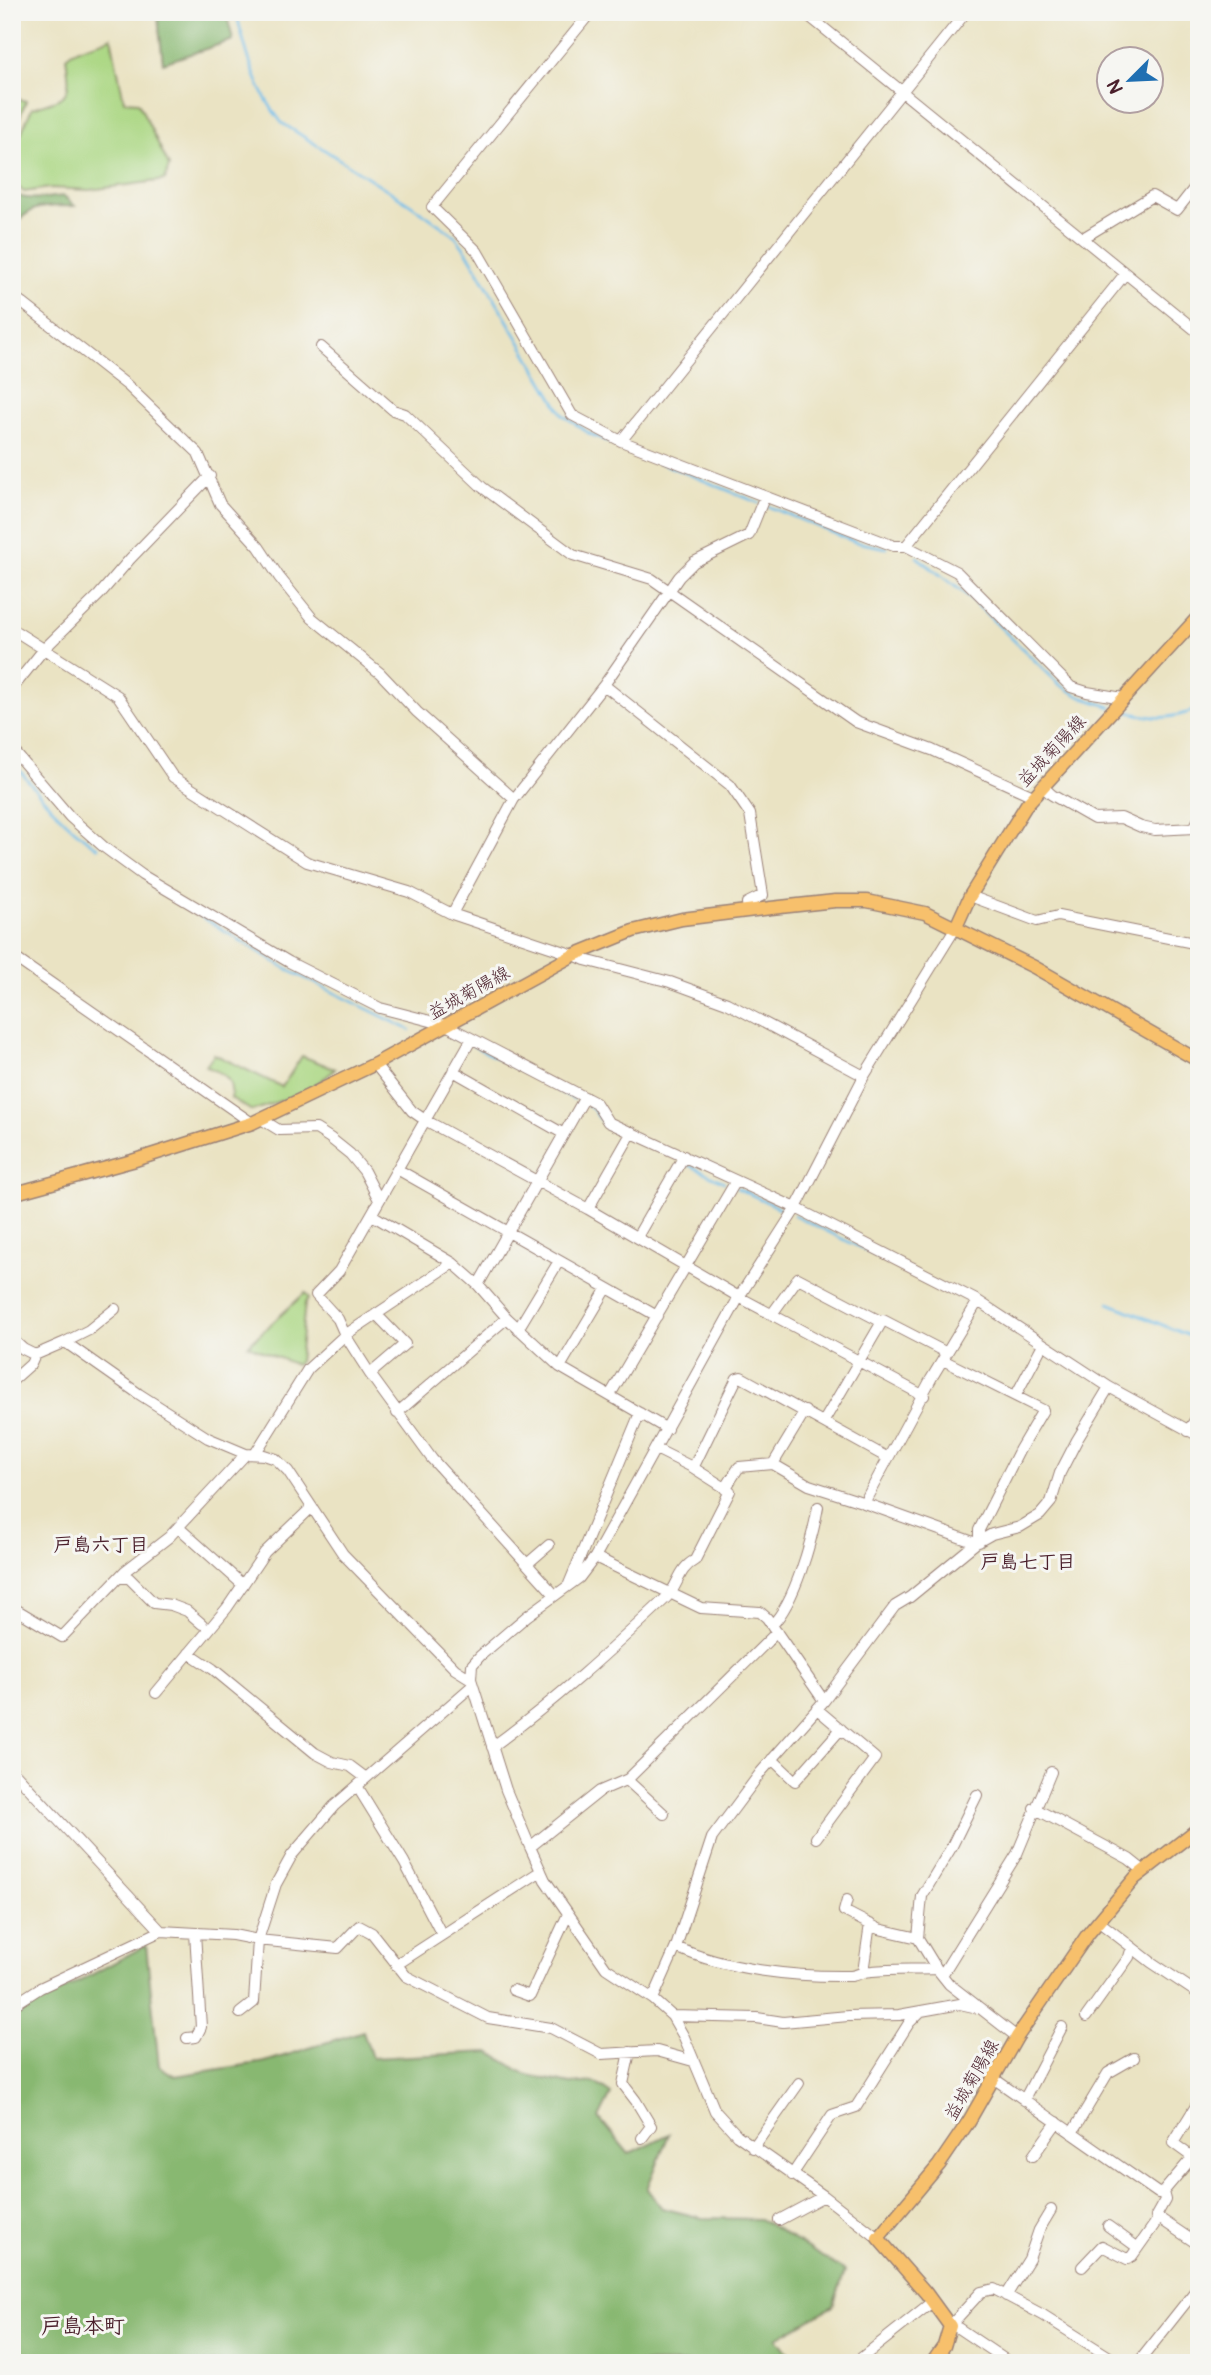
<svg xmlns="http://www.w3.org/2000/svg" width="1211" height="2375" font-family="Pangolin,'Klee One',sans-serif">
	<rect width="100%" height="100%" fill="#f6f6f2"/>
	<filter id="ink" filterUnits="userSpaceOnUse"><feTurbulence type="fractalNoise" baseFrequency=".0143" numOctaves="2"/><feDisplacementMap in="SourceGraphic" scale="14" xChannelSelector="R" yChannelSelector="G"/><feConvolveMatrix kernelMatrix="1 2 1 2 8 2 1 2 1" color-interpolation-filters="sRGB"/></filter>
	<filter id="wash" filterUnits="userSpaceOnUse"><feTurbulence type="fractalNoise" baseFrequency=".00686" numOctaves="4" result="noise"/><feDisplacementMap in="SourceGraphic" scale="28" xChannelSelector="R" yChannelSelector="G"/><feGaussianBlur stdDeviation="1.57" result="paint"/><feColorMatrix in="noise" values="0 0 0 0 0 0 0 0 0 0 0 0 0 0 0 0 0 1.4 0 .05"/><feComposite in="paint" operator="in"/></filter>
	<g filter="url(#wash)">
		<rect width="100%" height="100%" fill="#eae3c3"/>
		<!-- green -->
		<path fill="#abd783" stroke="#7a7b57" stroke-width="2" d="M111,37L124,101L138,102L169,166L165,180L89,190L50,188L24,192L12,182V154L32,108C69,96 72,98 66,57C78,45 96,46 111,37Z
			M12,98L26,101L12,136Z
			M214,1054L282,1087L302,1056L335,1069C314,1091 280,1101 252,1111L231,1098C233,1076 224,1075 206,1066Z
			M305,1293L309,1298L305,1303L299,1361L296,1365L248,1345Z"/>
		<!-- forest -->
		<path fill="#88b871" stroke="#696c4e" stroke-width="2" d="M176,12H226L233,40L163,63L158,17Z
			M12,192C24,203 49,197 64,196L75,206C44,207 35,202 12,227Z
			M146,1945L159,2066L175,2076L265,2062L363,2031L372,2058L489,2052L527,2075L571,2084L594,2082L611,2094L599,2118L629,2154L669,2134L647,2189L662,2208L702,2218L760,2219L845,2271L833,2306L777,2338L796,2363H12V2018Z"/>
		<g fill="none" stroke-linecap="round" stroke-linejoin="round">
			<!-- stream -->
			<path stroke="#71beeb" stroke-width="2.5" d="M236,12C246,52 256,91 282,123L410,204L454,235L467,252L563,415L590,434L759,503
				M765,505L855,542L887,548
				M917,557L969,597L1060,685L1081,697L1111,707
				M1121,710C1154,719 1166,721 1199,709
				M12,761C38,793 64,825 98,848
				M155,888L290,971L410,1030
				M449,1036L462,1041
				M472,1045L574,1099
				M588,1106L593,1109L605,1126L619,1132
				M683,1162L724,1182
				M737,1188L782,1209
				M794,1215L948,1291
				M1109,1303L1199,1340"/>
		</g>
	</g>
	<g filter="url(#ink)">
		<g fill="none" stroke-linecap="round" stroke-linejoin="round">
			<!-- minor casing -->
			<g stroke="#9a8177" stroke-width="12">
				<path id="minor" d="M591,12L432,207L477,251L572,415L621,441L894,546H906L957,572L1071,687L1087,692L1123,698
					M804,12L1199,333
					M1083,238L1152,196L1177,210L1199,182
					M12,295L127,385L198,453L220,504L259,547L279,577L312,618L380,673L417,712L514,799
					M321,347L393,410L405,414L482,487L573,555L652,579L856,722L932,750L1033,796
					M621,441L966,12
					M906,546L1125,274
					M12,629L118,696L173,777L307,862L409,892L452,914L574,955L585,960L670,982L727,1003L864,1076
					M604,685L730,785L750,814L763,895L747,903L748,911
					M12,689L44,649L99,595L130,559L210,476
					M12,749L70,817L105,848L142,875L289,962L380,1008L446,1025L596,1103L608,1122L796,1208L978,1301L1109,1387L1199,1436
					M1042,786L1052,795L1094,819L1121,818L1141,827L1155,830L1194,828L1199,819
					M970,896L1037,921L1058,916L1199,944
					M452,914L514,799L604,685L679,577L694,562L749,535L764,498
					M12,956L252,1123
					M471,1040L339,1271L316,1295L338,1319L345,1335L370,1374L432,1459L555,1595
					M375,1064L412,1111L425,1120L588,1209L739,1297L924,1396
					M453,1071L564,1134
					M261,1119L279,1130L316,1129L330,1138L350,1154L364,1171L379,1200
					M397,1169L657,1316
					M12,1173L18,1193
					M588,1209L632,1132
					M372,1215L453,1263L478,1285L507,1318L560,1367L667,1429
					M637,1237L684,1156
					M478,1285L585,1097
					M772,1314L798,1278L882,1322
					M518,1329L559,1261
					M12,1339L23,1349L35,1355L65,1342L139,1394L208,1438L246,1454L264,1455L276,1459L288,1471L343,1554L455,1669L471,1679
					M65,1342L89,1330L115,1309
					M943,1360L1043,1410L1020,1449L979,1530V1542
					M560,1367L607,1288
					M370,1374L405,1344L376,1314
					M12,1381L31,1364L35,1355
					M610,1395L736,1181
					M1016,1395L1043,1344
					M397,1413L507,1318
					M824,1421L883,1320L947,1353
					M1188,1431L1199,1414
					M656,1449L692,1467L695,1464L737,1378L741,1377L888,1458
					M255,1454L308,1369L345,1335L453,1263
					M773,1464L805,1411
					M725,1489L739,1467L773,1464L809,1485L865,1503
					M178,1527L243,1585
					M976,1543L864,1503L931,1379L978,1301
					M595,1557L701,1608L760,1612L767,1618L824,1701
					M527,1564L549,1545
					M119,1578H129L154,1603L171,1605L187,1611L202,1624
					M569,1584L640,1413
					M12,1607L62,1637L125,1571L169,1537L246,1454
					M772,1625C795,1602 812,1540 818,1507
					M189,1653L213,1669L315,1753L332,1762L350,1766L366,1778
					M156,1693L227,1608L265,1552L311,1508
					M492,1747C554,1702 611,1650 667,1597C679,1585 678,1569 695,1560L730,1491L692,1467
					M772,1759L795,1781L841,1729
					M12,1770L161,1931
					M627,1780L664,1814
					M357,1786L404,1862L442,1935
					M977,1795L951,1848L922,1896L918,1938L937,1969L949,1984L1017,2037
					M1034,1808L1129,1859L1144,1871
					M816,1838L875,1758L817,1709
					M530,1847L600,1791L628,1779L777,1632
					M847,1900L844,1911L879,1929L918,1938
					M1098,1921L1151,1962L1199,1994
					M676,1947C726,1970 796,1977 851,1976C858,1975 864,1971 872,1971C893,1969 915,1970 937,1969
					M396,1965L541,1871
					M863,1972L870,1924
					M942,1975L1017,1854L1051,1772
					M513,1990L530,1996L568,1914
					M653,1999L676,1947L712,1838L761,1772L824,1701L895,1606L910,1597L976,1543L992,1534L1020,1527L1040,1515L1051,1502L1060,1473L1077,1440L1109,1387
					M12,2006L40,1988L161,1931L233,1935L258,1940L338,1948L359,1926L372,1933L406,1976L488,2018L551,2028L601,2054L657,2051L693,2061
					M240,2013L254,2002L258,1940L276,1884L292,1855L334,1806L472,1686
					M672,2016L757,2018L783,2022L848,2016L899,2015L960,2004L978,2008
					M1086,2017L1129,1957L1132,1947
					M187,2038L196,2037L201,2027L195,1933
					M630,2052L623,2084L636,2101L651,2126L642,2138
					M993,2078L1158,2193L1163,2192L1191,2159L1199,2161
					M1024,2100L1062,2027
					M1199,2101L1173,2143L1195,2159L1199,2153
					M1072,2133L1108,2073L1134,2058
					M753,2148L799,2083
					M1033,2156L1057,2122
					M792,2175L832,2115L856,2107L909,2023L920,2012
					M1163,2192L1165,2200L1156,2216L1199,2245
					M779,2220L824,2196
					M1108,2226L1137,2247
					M878,2238L824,2196L737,2135L715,2111L684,2037L672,2016L653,1999L606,1968L545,1880L530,1847L506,1790L471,1679L472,1665L480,1656L527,1616L579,1578L595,1557L739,1297L796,1208L864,1076L956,927
					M1082,2267L1102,2246L1127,2259L1132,2256L1159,2218
					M1006,2296L1029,2259L1039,2230L1051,2210
					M831,2363L839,2359L850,2363
					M855,2363L932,2302
					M1010,2363L958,2328L950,2326L981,2292L994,2289L1043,2315L1119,2363
					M1138,2363L1199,2286"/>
			</g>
			<!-- major casing -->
			<g stroke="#9a8177" stroke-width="15">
				<path id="major" d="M956,927L970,896L1027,804L1199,616
					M12,1194L132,1161L252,1123L375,1064L574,955L633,931L682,919L771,908L835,901H867L925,913L1034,967L1199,1061
					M932,2363L944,2346L950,2326L926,2293L878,2238L939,2165L969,2121L1017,2037L1088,1934L1135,1878L1199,1828"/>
			</g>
			<!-- minor -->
			<use href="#minor" stroke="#fff" stroke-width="10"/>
			<!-- major -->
			<use href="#major" stroke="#f7c06c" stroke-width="12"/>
		</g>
	</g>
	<g text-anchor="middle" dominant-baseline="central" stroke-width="6" stroke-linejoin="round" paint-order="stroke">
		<!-- street labels -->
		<g font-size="18" fill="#4a1f2b" stroke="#f6f6f2">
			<text transform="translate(1052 751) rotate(-47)">益城菊陽線</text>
			<text transform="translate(469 993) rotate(-29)">益城菊陽線</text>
			<text transform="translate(972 2080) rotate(-60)">益城菊陽線</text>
		</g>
		<!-- neighbourhood labels -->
		<g font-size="19" font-weight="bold" fill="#4a1f2b" stroke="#f6f6f2">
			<text x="101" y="1545">戸島六丁目</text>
			<text x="1028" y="1562">戸島七丁目</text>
		</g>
		<!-- quarter labels -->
		<g font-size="21" font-weight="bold" fill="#4a1f2b" stroke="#f6f6f2">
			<text x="83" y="2326">戸島本町</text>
		</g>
	</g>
	<!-- margin -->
	<rect width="1211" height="2375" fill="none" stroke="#f6f6f2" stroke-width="42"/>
	<!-- north arrow -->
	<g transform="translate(1130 80) rotate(246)"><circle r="33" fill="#f6f6f2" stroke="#b1a0a2" stroke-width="2"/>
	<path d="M0-5L12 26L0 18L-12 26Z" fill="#1f6fb2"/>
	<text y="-10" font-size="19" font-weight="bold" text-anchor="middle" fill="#4a1f2b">N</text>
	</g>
</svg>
